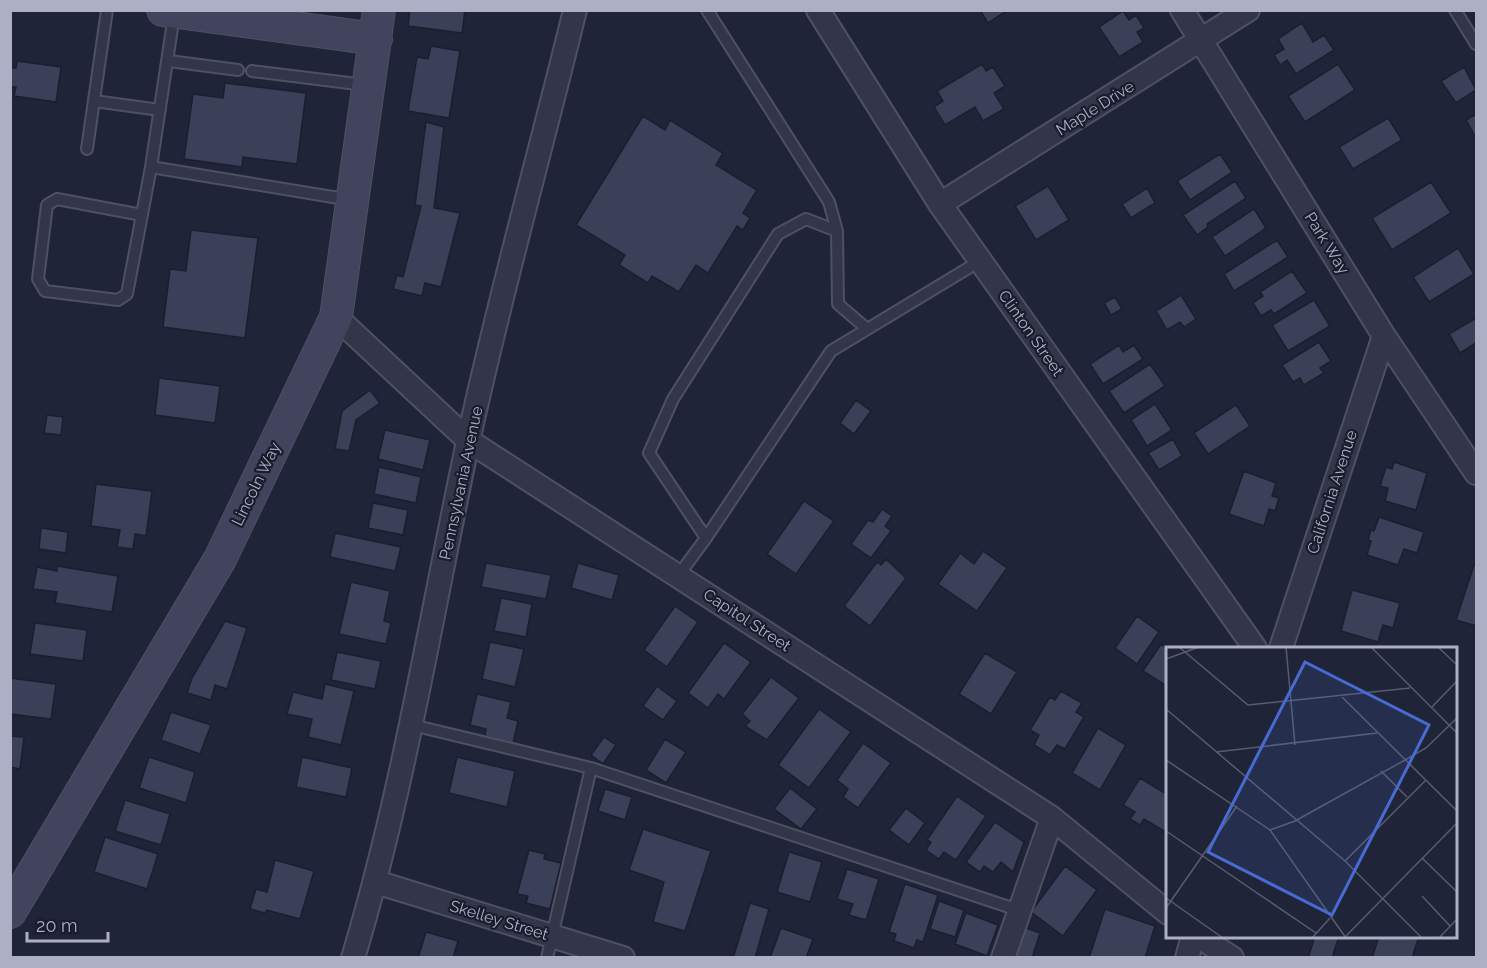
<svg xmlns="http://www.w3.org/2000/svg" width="1487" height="968" font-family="Raleway,sans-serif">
	<rect width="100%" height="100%" fill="#202438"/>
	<!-- building -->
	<path fill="#3b4059" stroke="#1b1e2f" stroke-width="1.5" d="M410,10H465L462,33L408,26Z
		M980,10H1008L988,23Z
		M1123,11L1129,20L1136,15L1144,28L1137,32L1143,42L1119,57L1099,27Z
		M1302,23L1313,42L1324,35L1334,50L1296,74L1287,60L1280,65L1274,55L1284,49L1278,39Z
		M431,46L460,51L449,118L408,111L417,57L428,59Z
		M17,61L61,67L56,102L14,96L16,87H10V68H16Z
		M982,64L986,71L993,67L1005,86L994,93L1004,109L983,121L975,107L945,125L934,107L943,101L937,91Z
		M1338,64L1355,90L1305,122L1288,96Z
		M1464,67L1476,90L1456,103L1441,81Z
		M225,83L306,93L297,164L243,157L242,167L184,159L193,94L223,98Z
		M1476,114V138L1466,120Z
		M643,116L665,130L670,120L723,153L716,165L757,190L743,213L750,218L743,230L737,226L708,273L696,265L679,292L652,276L648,283L619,265L625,255L576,225Z
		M1388,118L1402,140L1353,169L1339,147Z
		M426,122L444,127L434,208L460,213L441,287L425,283L422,296L393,289L397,275L403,277L421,206L415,205Z
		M1220,154L1232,172L1190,200L1177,181Z
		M1235,181L1246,198L1207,224L1208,227L1197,235L1183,215Z
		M1431,182L1451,213L1392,250L1372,218Z
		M1048,186L1069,220L1036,240L1015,206Z
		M1147,188L1155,203L1131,218L1122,204Z
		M1254,209L1266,228L1225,256L1212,237Z
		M191,230L258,238L245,338L163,327L170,269L186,271Z
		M1277,240L1288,257L1234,291L1224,274Z
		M1458,248L1474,274L1429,302L1413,277Z
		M1292,271L1307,293L1274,314L1271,310L1261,316L1253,303L1263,296L1260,292Z
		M1181,295L1196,319L1184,327L1180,322L1167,330L1156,311Z
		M1115,297L1122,309L1111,315L1104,303Z
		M1314,300L1330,326L1288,351L1272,325Z
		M1476,318V343L1460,353L1449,334Z
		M1319,342L1331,361L1320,368L1324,373L1304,385L1300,378L1293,382L1282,365Z
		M1119,345L1123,352L1134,345L1143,359L1103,384L1090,364Z
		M1150,364L1165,386L1124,413L1109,391Z
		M159,378L220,386L215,423L155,415Z
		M370,390L380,403L356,420L349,451L335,449L342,411Z
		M856,400L871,411L854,434L840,423Z
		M1155,404L1172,430L1147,446L1131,420Z
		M1236,405L1250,426L1208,454L1194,433Z
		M47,415L63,417L61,435L44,433Z
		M385,430L430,440L423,470L378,459Z
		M1173,439L1182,456L1159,470L1148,453Z
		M1394,462L1427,473L1416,510L1385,501L1388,488L1380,486L1386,467L1392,469Z
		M379,467L421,477L416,503L374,494Z
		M1244,471L1276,483L1272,496L1279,498L1275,511L1269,509L1264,526L1229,514Z
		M96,484L152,491L146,536L135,534L133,549L117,547L120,530L91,526Z
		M804,501L834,521L796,574L767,554Z
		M373,503L408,510L403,535L368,528Z
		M882,509L892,516L885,526L891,531L871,558L851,544L868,520L873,522Z
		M1379,517L1424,532L1417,553L1404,549L1398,565L1367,555L1371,541L1368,540L1371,530L1374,531Z
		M41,528L68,532L66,553L39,549Z
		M335,533L401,547L395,571L330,557Z
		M983,551L1007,568L977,611L938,584L960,553L974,564Z
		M886,559L906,578L870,626L844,606L877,562L881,565Z
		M486,563L551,575L546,599L481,587Z
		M578,563L619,575L612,600L571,588Z
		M1474,565L1476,566V626L1456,620Z
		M57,566L118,576L112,612L55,603L57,592L33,589L37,567L57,571Z
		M351,582L390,591L384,621L391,623L386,644L339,634Z
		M1352,590L1400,603L1393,628L1383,625L1378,642L1341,631Z
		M501,598L532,604L526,637L494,631Z
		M675,606L698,622L667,667L644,650Z
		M1137,616L1159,632L1137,664L1115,648Z
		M225,621L247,628L227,689L215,685L211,700L187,693L192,678Z
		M35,623L87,630L83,661L30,654Z
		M490,642L524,649L515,687L482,679Z
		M724,643L751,662L724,699L718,694L708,708L688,693Z
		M1161,644L1168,648V687L1143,671Z
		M337,652L381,661L375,689L331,680Z
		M985,653L1017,672L991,714L959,694Z
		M771,677L799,698L767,740L745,726L750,721L742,714Z
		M10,678L56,684L51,719L10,714Z
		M325,684L354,691L341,745L308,737L312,719L287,714L293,692L322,699Z
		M657,686L677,701L663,720L643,706Z
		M1061,691L1082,703L1076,712L1084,717L1065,749L1057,745L1050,755L1034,745L1039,735L1030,730L1050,697L1055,700Z
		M477,694L511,702L507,718L518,721L513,743L485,736L486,729L470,725Z
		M819,709L851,732L809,788L778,765Z
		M171,712L211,725L200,754L161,740Z
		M1098,728L1126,745L1100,790L1072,773Z
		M10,736L24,737L20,769L10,767Z
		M604,737L616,745L603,764L591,755Z
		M665,739L686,752L666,783L646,770Z
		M863,743L891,763L858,808L843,797L848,789L837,780Z
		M149,757L195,772L186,803L139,788Z
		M302,757L352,768L346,797L296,787Z
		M457,757L515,771L507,807L449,793Z
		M1140,778L1168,795V826L1164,831L1144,819L1140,825L1130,819L1135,812L1123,805Z
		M790,788L817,809L801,829L774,809Z
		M605,789L632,797L625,820L598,811Z
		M957,796L986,816L956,860L944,852L939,859L926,850L931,842L927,840Z
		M125,800L170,814L161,845L115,831Z
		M906,808L925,823L909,845L889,830Z
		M995,822L1024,842L1013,872L1001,862L993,872L984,866L980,872L966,862Z
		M643,829L711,851L685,931L653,922L664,882L629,870Z
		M105,837L158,854L147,889L94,872Z
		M529,850L545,854L544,859L561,863L550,909L526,903L528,896L517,894Z
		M789,852L822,862L810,902L777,892Z
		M275,860L314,871L300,919L267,910L265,913L250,909L256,889L267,892Z
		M1065,866L1097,890L1063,936L1031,912Z
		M847,869L879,879L866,920L849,915L853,904L837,899Z
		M905,884L938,895L923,942L917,940L914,948L894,941L896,934L889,932Z
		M939,901L964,910L955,937L930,929Z
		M750,903L769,909L755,958H733Z
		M1105,909L1155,926L1145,958H1089Z
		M966,913L998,925L987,956L955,944Z
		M1018,925L1040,933L1032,958H1013Z
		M781,928L813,939L806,958H770Z
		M426,932L458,941L453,958H418Z
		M1315,936H1339L1332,958H1308Z
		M1379,936H1419L1412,958H1372Z"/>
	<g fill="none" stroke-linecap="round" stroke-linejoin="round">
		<!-- lane casing -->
		<g stroke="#4e5163" stroke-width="14">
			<path id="lane" d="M707,10L829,202L837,231
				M1455,10L1476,44
				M174,15L151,167L351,200
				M169,61L238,70
				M252,71L365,85
				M94,101L160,110
				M87,149L107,10
				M142,215L57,199L47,205L38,279L45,291L118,300L127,294L151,167
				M706,538L649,453L673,399L778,234L806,219L837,231L838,304L866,328
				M678,576L706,538L831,351L980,261
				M412,725L591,768L1018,910
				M547,958L591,768"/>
		</g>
		<!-- street casing -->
		<g stroke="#4e5163" stroke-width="26">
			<path id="street" d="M818,10L940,204L1255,648
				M1182,10L1384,336L1476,473
				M940,204L1248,10
				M336,317L469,441L1052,818L1168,913
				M1281,648L1384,336
				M376,882L623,958
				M1198,936L1232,958
				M353,958C404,789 431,615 468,442C499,298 540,154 575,10
				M1003,958L1052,818
				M1187,958L1193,936"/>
		</g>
		<!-- secondary casing -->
		<g stroke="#4e5163" stroke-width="34">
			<path id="secondary" d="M163,10L376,39
				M10,912L220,559L336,317L379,10"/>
		</g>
		<!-- lane -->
		<use href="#lane" stroke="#333649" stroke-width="10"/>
		<!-- street -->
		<use href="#street" stroke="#333649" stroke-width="22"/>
		<!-- secondary -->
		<use href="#secondary" stroke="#41445c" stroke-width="32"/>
	</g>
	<g text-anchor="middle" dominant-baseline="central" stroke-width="4.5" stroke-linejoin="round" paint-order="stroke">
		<!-- street labels -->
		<g font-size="16" fill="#adb0c5" stroke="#191c2d">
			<text transform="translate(1095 108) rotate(-32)">Maple Drive</text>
			<text transform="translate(1327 243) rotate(58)">Park Way</text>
			<text transform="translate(1031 333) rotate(55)">Clinton Street</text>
			<text transform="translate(461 483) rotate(-78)">Pennsylvania Avenue</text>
			<text transform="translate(256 484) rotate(-64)">Lincoln Way</text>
			<text transform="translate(1332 492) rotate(-72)">California Avenue</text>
			<text transform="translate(747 620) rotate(33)">Capitol Street</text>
			<text transform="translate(499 920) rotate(17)">Skelley Street</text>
		</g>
	</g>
	<!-- overview -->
	<g transform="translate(1166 647)">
		<rect width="291" height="291" fill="#202438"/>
		<path fill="none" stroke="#585c70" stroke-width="1.5" d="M13,0L82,58L244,41M120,0L129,98M205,0L291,86M272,0L291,18M0,12L33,0M176,50L291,164M265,61L291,34M0,62L179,214L256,291M50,105L211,86M0,113L104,183L180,291M215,124L241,150M104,183L129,174L239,113L260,101L291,71M0,184L150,286M256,211L291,245M179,214L260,133M256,249L284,279M0,251L57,291M0,261L71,159M179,290L291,176M146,291L164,271M273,291L291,272"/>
		<path fill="#486bd2" fill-opacity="0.15" stroke="#486bd2" stroke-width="3" d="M139,15L263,78L166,268L42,205Z"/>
		<rect width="291" height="291" fill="none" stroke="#adb0c5" stroke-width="3"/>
	</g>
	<!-- border -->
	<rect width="1487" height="968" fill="none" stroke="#adb0c5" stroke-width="24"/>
	<!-- scale -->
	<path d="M27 932v9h81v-9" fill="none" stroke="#adb0c5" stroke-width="3"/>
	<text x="36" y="932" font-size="18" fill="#adb0c5" stroke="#191c2d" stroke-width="4.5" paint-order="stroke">20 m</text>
</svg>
